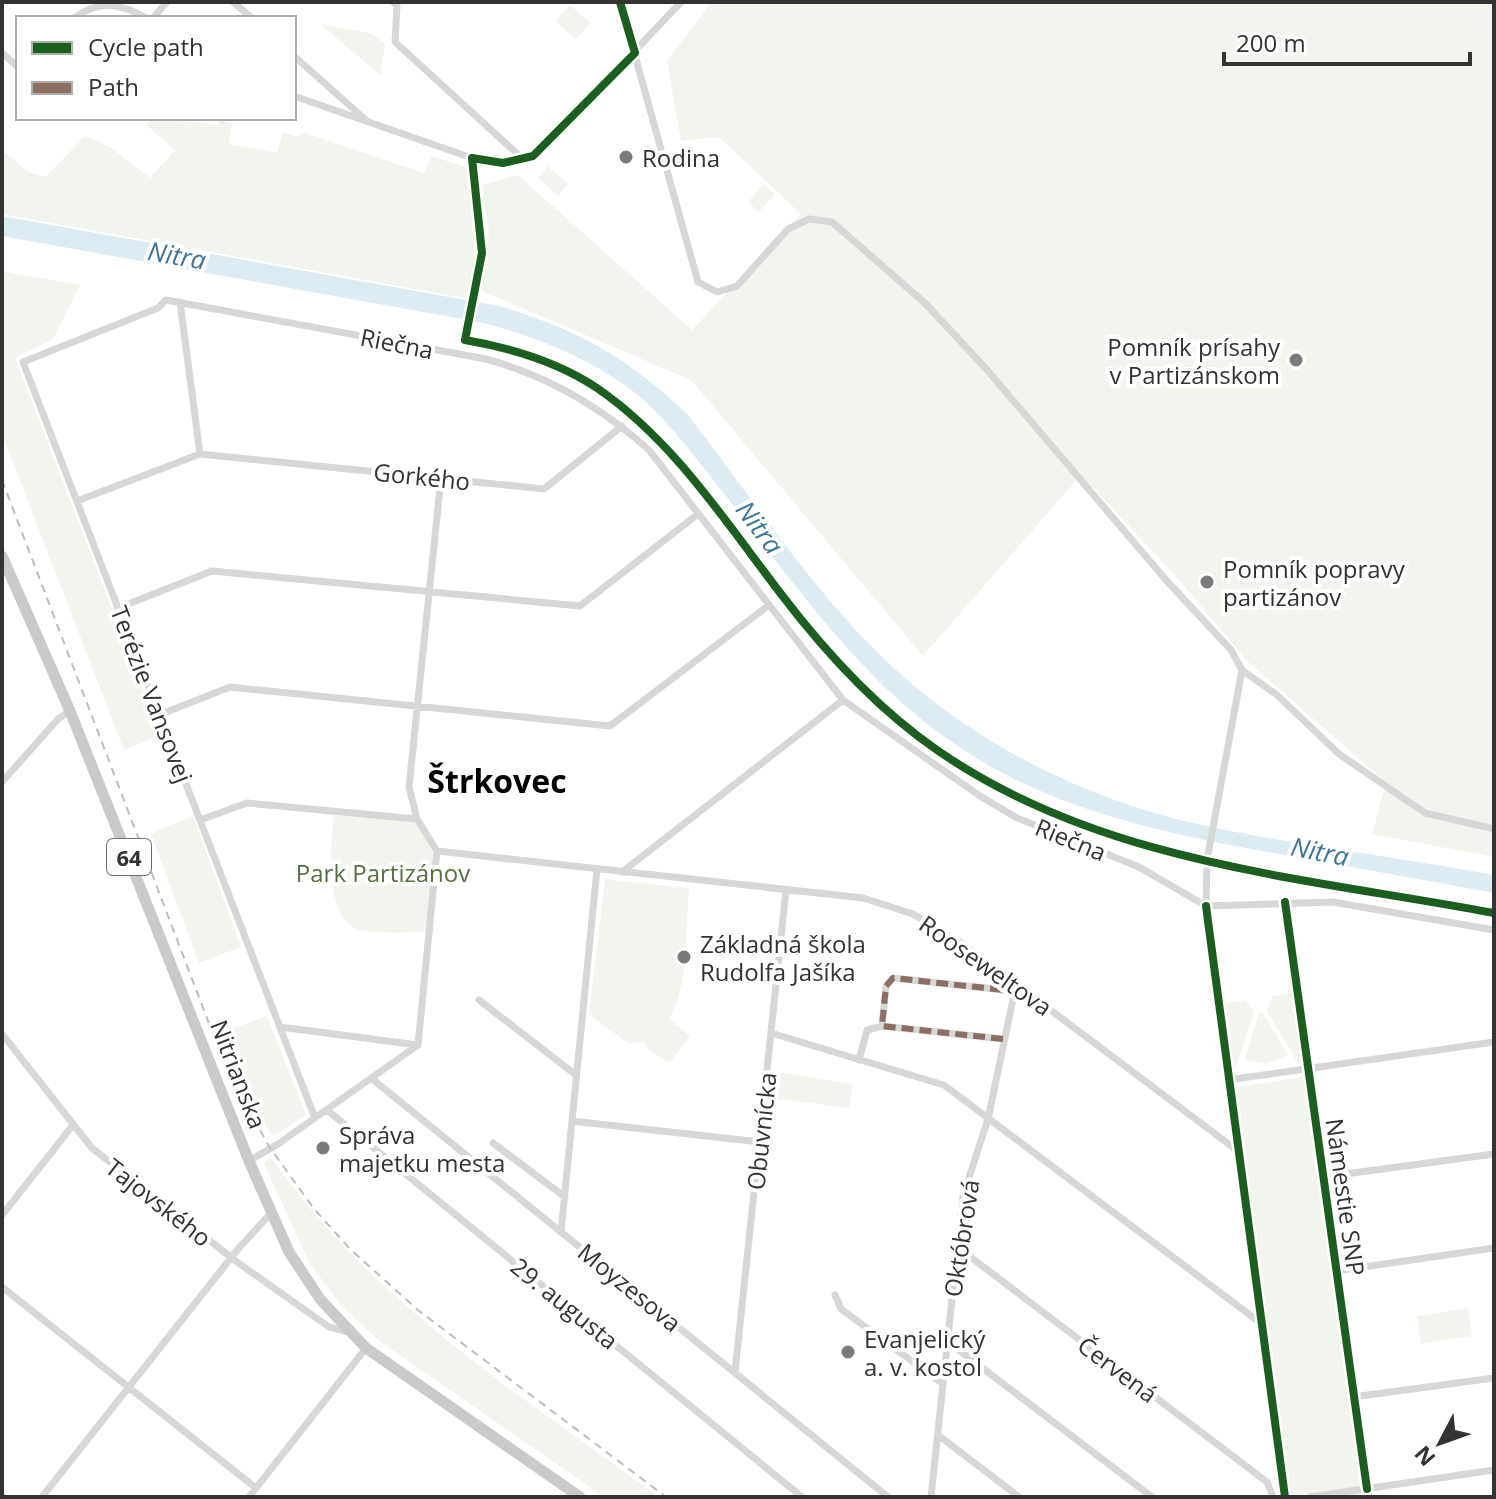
<svg xmlns="http://www.w3.org/2000/svg" width="1496" height="1499" font-family="'Open Sans',sans-serif">
	<rect width="100%" height="100%" fill="#fff"/>
	<!-- green -->
	<path fill="#f1f5ed" d="M712,2H1494V827L1426,810L1387,783L1247,661L1173,573L1081,475L923,656L691,380L480,290L489,232L482,185L518,175L692,330L801,214L719,137L681,141L667,60Z
		M570,5L591,23L576,39L555,21Z
		M320,24L370,33L385,44L380,75Z
		M152,118L218,125L220,120L232,124L229,144L277,153L283,133L298,137L305,133L424,173L431,156L466,167C478,218 480,248 469,299L2,214V151L29,172L45,177L85,136L110,147L150,178L175,150L146,125Z
		M548,166L568,184L558,196L538,178Z
		M763,184L775,194L759,212L748,202Z
		M2,271L80,285L53,339L15,358L161,735L124,750L2,434Z
		M1385,787L1420,815L1494,833V857L1372,834Z
		M334,812L417,819L437,851L429,932C412,932 369,935 355,928C324,914 331,839 334,812Z
		M193,816L241,947L199,963L151,834Z
		M605,879L689,888C685,928 690,984 669,1019L690,1036L669,1063L647,1048L644,1041L629,1044L589,1014Z
		M1293,993L1301,1063H1298L1267,1011L1272,996Z
		M1246,1000L1254,1012L1234,1072L1225,1003Z
		M1259,1013H1263L1288,1055L1267,1064L1245,1060Z
		M267,1016L306,1115L273,1136L257,1114L223,1032Z
		M764,1070L852,1084L850,1108L760,1097Z
		M1304,1077L1356,1445L1361,1497H1290L1235,1087Z
		M270,1156C372,1303 517,1392 659,1497H604L378,1340L340,1304L310,1264L264,1164Z
		M1468,1308L1472,1336L1421,1344L1417,1316Z"/>
	<!-- water -->
	<path fill="#ddebf3" d="M2,216L499,306C577,329 629,358 688,415C757,504 825,611 912,684C993,753 1098,803 1202,825C1298,846 1397,857 1494,875V893C1424,880 1354,867 1284,855C1168,834 1050,811 952,742C859,678 795,584 726,496C695,458 665,413 623,384C579,353 531,335 479,322L2,236Z"/>
	<g fill="none" stroke-linecap="round" stroke-linejoin="round">
		<!-- minor -->
		<path stroke="#d7d7d7" stroke-width="7" d="M233,2L252,18
			M393,2L397,6L395,42L524,160
			M620,2L698,282L717,292L737,286L788,229L809,219L832,222L926,304L988,371L1166,580L1231,650L1242,670L1277,695L1339,754L1425,813L1494,829
			M74,18C98,0 121,3 146,18
			M153,18L167,2
			M2,53L18,67
			M294,56L367,121
			M294,96L472,158L514,162L543,148L681,2
			M180,302L200,454
			M77,501L200,454L544,489L622,426
			M118,608L212,571L580,606L698,514
			M1242,670L1207,860L1206,906L1285,1497
			M159,715L230,687L610,726L769,605
			M2,782L58,719L70,711
			M200,820L247,803L417,819
			M437,851L863,898L913,914L960,942L1238,1151
			M437,851L417,819L409,787L441,478
			M622,872L843,700
			M1285,902L1369,1497
			M1206,906L1333,902L1494,930
			M479,1000L576,1075
			M882,1026L886,986L893,978L1013,991
			M280,1027L418,1045
			M771,1033L944,1085L1262,1324
			M2,1034L92,1148L237,1262L329,1327L349,1332
			M859,1060L867,1030L882,1026L1003,1039
			M371,1078L888,1497
			M1228,1080L1494,1042
			M327,1110L802,1497
			M315,1118L23,362L158,308L166,300L486,359C548,376 601,407 649,450L843,700L980,796L1017,818L1139,867L1206,906
			M572,1121L760,1142
			M493,1143L565,1197
			M249,1161L278,1144L418,1045L437,851
			M1323,1177L1494,1154
			M2,1215L73,1125
			M561,1232L597,869
			M956,1246L1267,1482L1273,1497
			M1336,1271L1494,1248
			M2,1287L256,1488
			M835,1295L841,1309L943,1384
			M947,1341L1152,1497
			M735,1372L786,890
			M1353,1397L1494,1378
			M938,1435L1019,1497
			M2,1496L3,1497
			M42,1497L238,1249L270,1214
			M249,1497L366,1348
			M931,1497L963,1196L988,1119L1016,985
			M1310,1497L1494,1470"/>
		<!-- primary -->
		<path stroke="#cacaca" stroke-width="11" d="M2,556L70,711L249,1161L289,1252L320,1299L366,1348L580,1497"/>
		<!-- rail -->
		<path stroke="#bebebe" stroke-width="2" stroke-dasharray="8 6" stroke-linecap="butt" d="M2,480L213,1034L240,1094L270,1148L315,1210L350,1249L418,1310L666,1497"/>
		<!-- quiet -->
		<path stroke="#8d6e63" stroke-width="6" stroke-dasharray="12 6" stroke-linecap="butt" d="M1003,1039L882,1026L886,986L893,978L1013,991"/>
		<!-- cycleway casing -->
		<g stroke="#fff" stroke-width="13">
			<path id="cycleway" d="M620,2L635,53L533,156L503,163L472,158L482,253L465,340C512,348 558,362 597,388C674,441 725,521 781,594C826,653 876,708 937,750C1101,864 1303,877 1494,913
				M1285,902L1367,1489
				M1206,906L1285,1497"/>
		</g>
		<!-- cycleway -->
		<use href="#cycleway" stroke="#1b5e20" stroke-width="8"/>
	</g>
	<!-- markers -->
	<g fill="#7a7a7a" stroke="#fff" stroke-width="3">
		<circle cx="626" cy="157" r="8"/>
		<circle cx="1296" cy="360" r="8"/>
		<circle cx="1207" cy="582" r="8"/>
		<circle cx="684" cy="957" r="8"/>
		<circle cx="323" cy="1148" r="8"/>
		<circle cx="848" cy="1352" r="8"/>
	</g>
	<g text-anchor="middle" dominant-baseline="central" stroke-width="8" stroke-linejoin="round" paint-order="stroke">
		<!-- shield labels -->
		<rect fill="#fff" stroke="#707070" stroke-width="2" x="107" y="839" width="44" height="36" rx="6"/>
		<g font-size="22" font-weight="bold" fill="#333">
			<text x="129" y="857">64</text>
		</g>
		<!-- poi labels -->
		<g font-size="24" fill="#333" stroke="#fff" text-anchor="start">
			<text x="642" y="157">Rodina</text>
			<text x="1280" y="346" text-anchor="end">Pomník prísahy<tspan x="1280" dy="28">v Partizánskom</tspan></text>
			<text x="1223" y="568">Pomník popravy<tspan x="1223" dy="28">partizánov</tspan></text>
			<text x="700" y="943">Základná škola<tspan x="700" dy="28">Rudolfa Jašíka</tspan></text>
			<text x="339" y="1134">Správa<tspan x="339" dy="28">majetku mesta</tspan></text>
			<text x="864" y="1338">Evanjelický<tspan x="864" dy="28">a. v. kostol</tspan></text>
		</g>
		<!-- street labels -->
		<g font-size="24" fill="#333" stroke="#fff">
			<text transform="translate(397 343) rotate(11)">Riečna</text>
			<text transform="translate(422 476) rotate(6)">Gorkého</text>
			<text transform="translate(152 694) rotate(69)">Terézie Vansovej</text>
			<text transform="translate(1071 839) rotate(22)">Riečna</text>
			<text transform="translate(986 965) rotate(35)">Rooseweltova</text>
			<text transform="translate(239 1074) rotate(69)">Nitrianska</text>
			<text transform="translate(761 1131) rotate(-84)">Obuvnícka</text>
			<text transform="translate(1346 1197) rotate(82)">Námestie SNP</text>
			<text transform="translate(159 1202) rotate(38)">Tajovského</text>
			<text transform="translate(961 1238) rotate(-81)">Októbrová</text>
			<text transform="translate(630 1287) rotate(39)">Moyzesova</text>
			<text transform="translate(565 1303) rotate(39)">29. augusta</text>
			<text transform="translate(1118 1369) rotate(37)">Červená</text>
		</g>
		<!-- park labels -->
		<g font-size="24" fill="#56703f" stroke="#fff">
			<text x="383" y="872">Park Partizánov</text>
		</g>
		<!-- water labels -->
		<g font-size="26" font-style="italic" fill="#3f7597" stroke="#fff">
			<text transform="translate(177 255) rotate(10)">Nitra</text>
			<text transform="translate(760 527) rotate(53)">Nitra</text>
			<text transform="translate(1320 851) rotate(11)">Nitra</text>
		</g>
		<!-- district labels -->
		<g font-size="32" font-weight="bold" fill="#000" stroke="#fff">
			<text x="497" y="780">Štrkovec</text>
		</g>
	</g>
	<!-- border -->
	<rect width="1496" height="1499" fill="none" stroke="#333333" stroke-width="8"/>
	<!-- legend -->
	<rect x="16" y="16" width="280" height="104" fill="#ffffff" stroke="#adadad" stroke-width="2"/>
	<rect x="32" y="42" width="40" height="12" fill="#1b5e20" stroke="#adadad" stroke-width="2"/>
	<text x="88" y="56" font-size="24" fill="#333333">Cycle path</text>
	<rect x="32" y="82" width="40" height="12" fill="#8d6e63" stroke="#adadad" stroke-width="2"/>
	<text x="88" y="96" font-size="24" fill="#333333">Path</text>
	<!-- north arrow -->
	<g transform="translate(1440 1443) rotate(229)" stroke="#ffffff" stroke-width="6" paint-order="stroke">
	<path d="M0-6L14 30L0 20L-14 30Z" fill="#333333"/>
	<text y="-12" font-size="22" font-weight="bold" text-anchor="middle" fill="#333333">N</text>
	</g>
	<!-- scale -->
	<path d="M1224 52v12h246v-12" fill="none" stroke="#333333" stroke-width="4"/>
	<text x="1236" y="52" font-size="24" fill="#333333" stroke="#ffffff" stroke-width="6" paint-order="stroke">200 m</text>
</svg>
